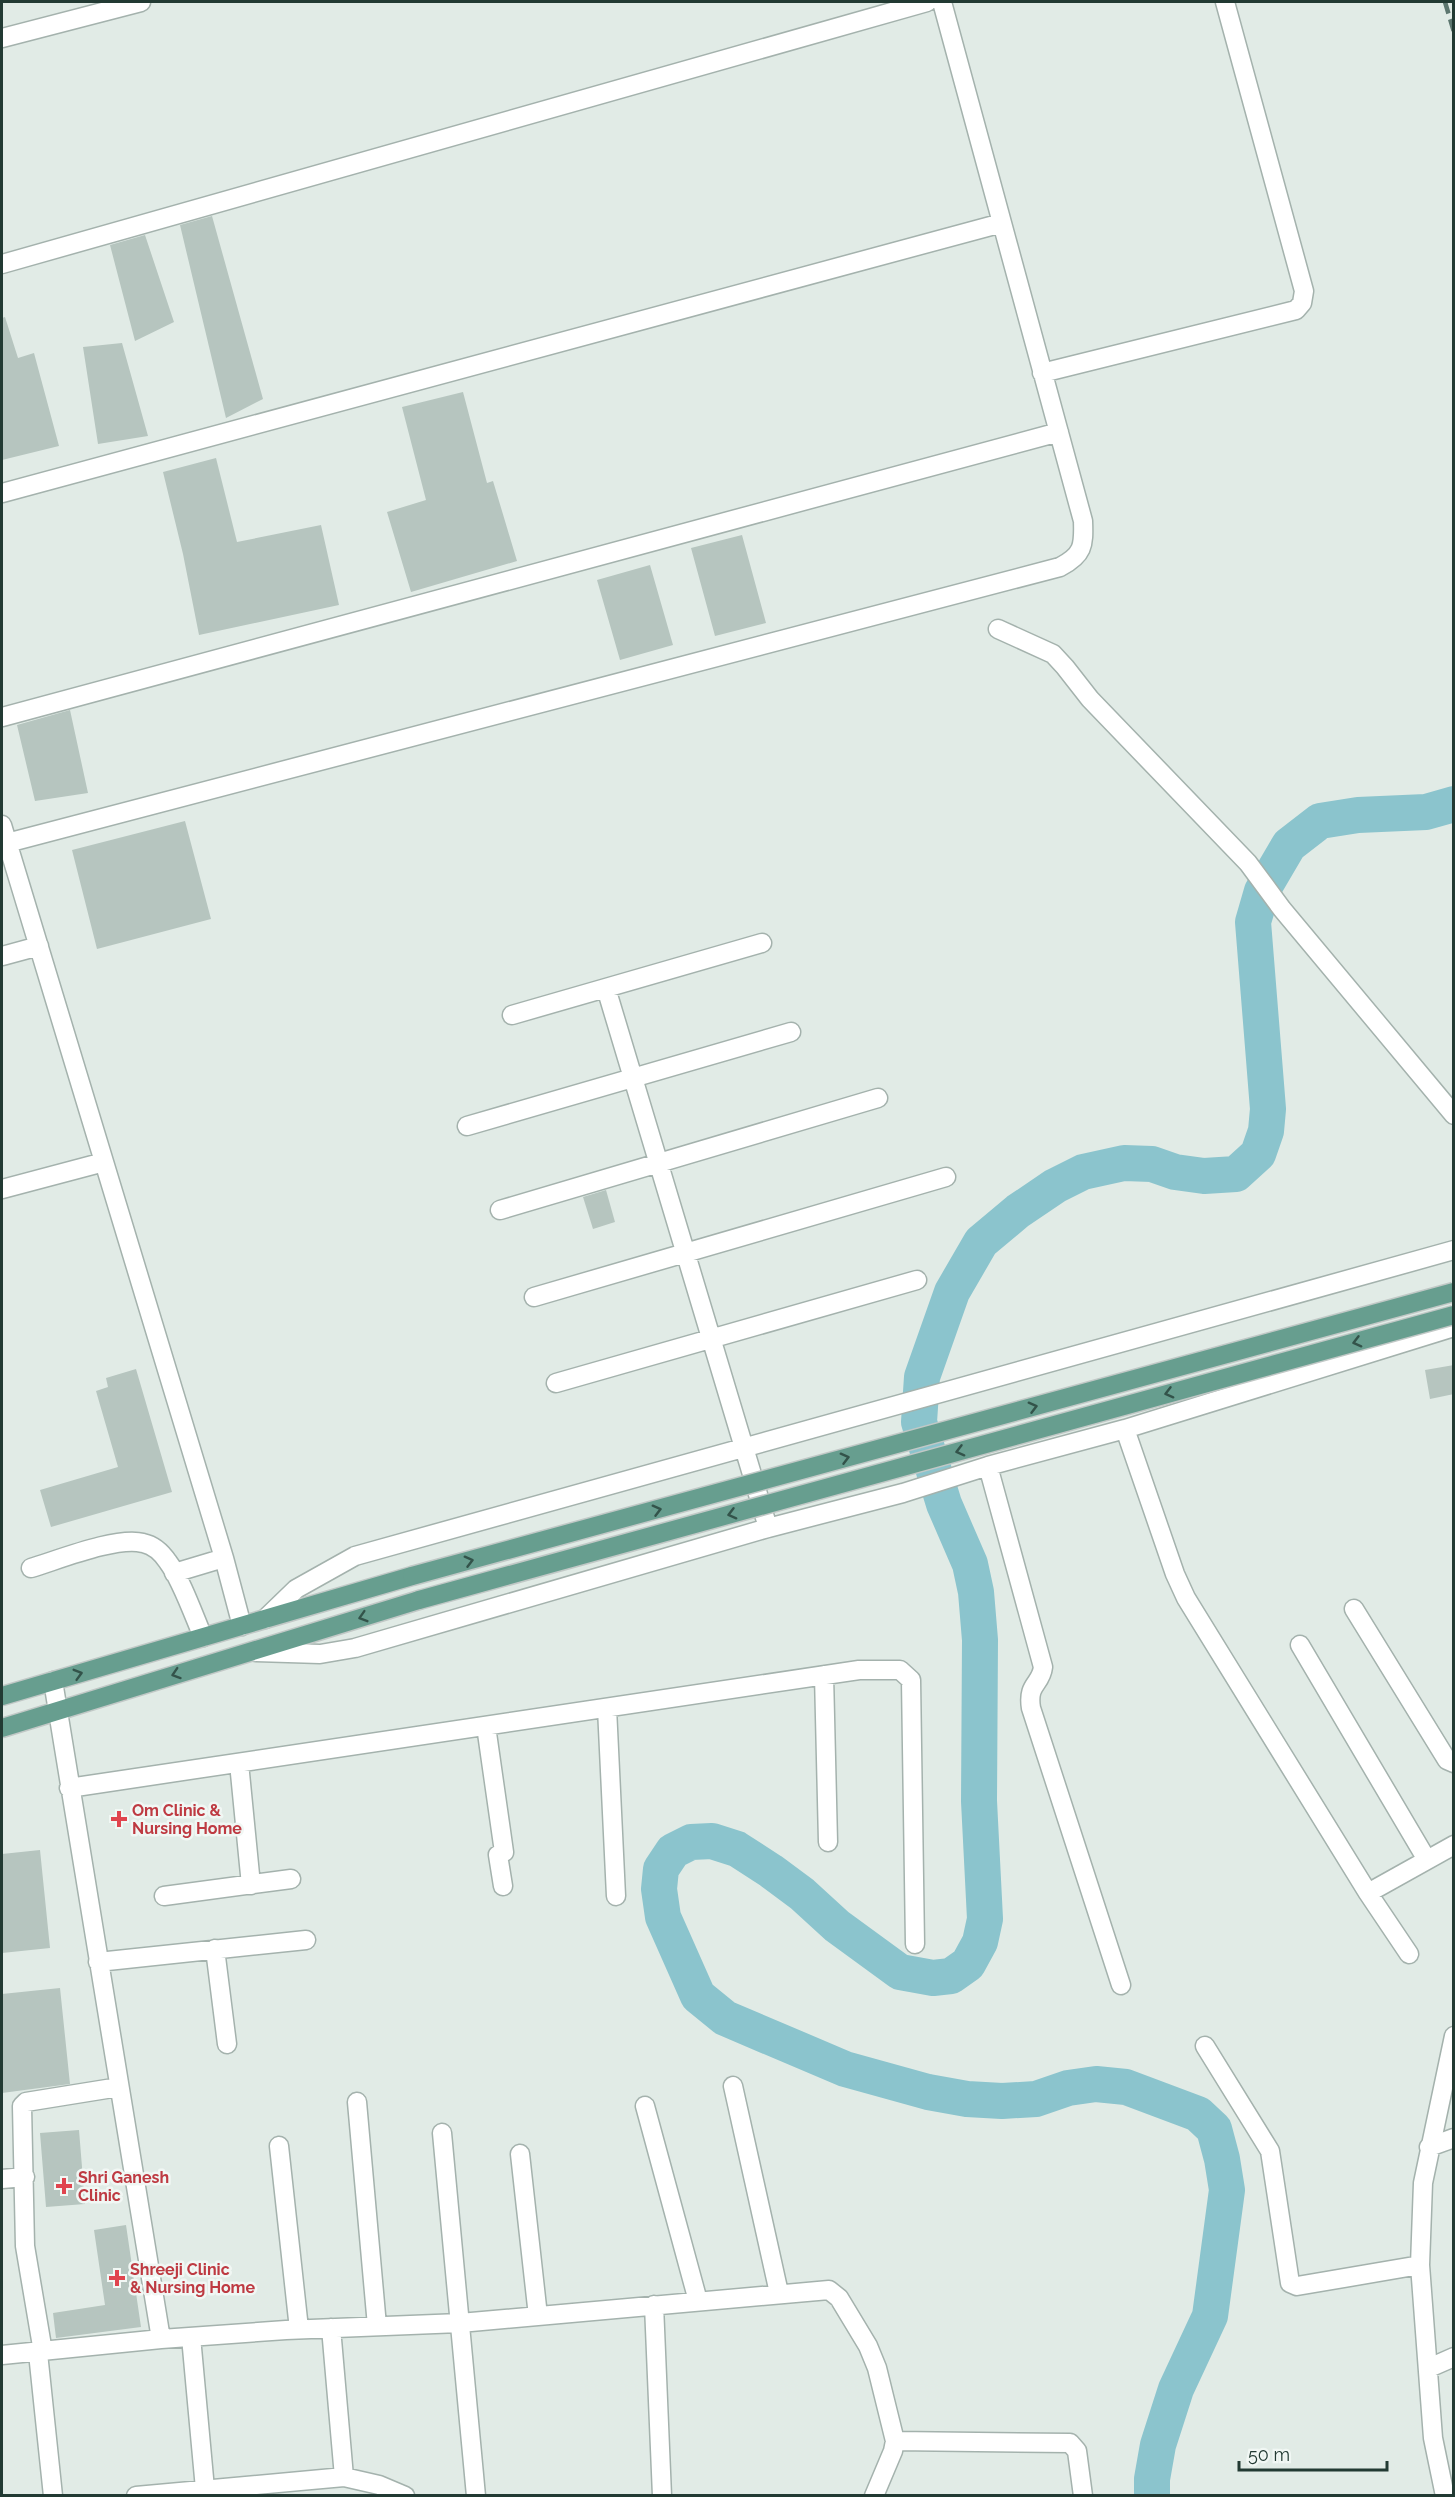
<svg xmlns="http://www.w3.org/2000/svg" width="1455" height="2497" font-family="Raleway,sans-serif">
	<rect width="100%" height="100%" fill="#e1ebe6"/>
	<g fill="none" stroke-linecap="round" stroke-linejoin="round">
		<!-- river -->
		<path stroke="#8bc4cd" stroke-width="36" d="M1152,2496V2479L1158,2445L1176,2389L1210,2316L1227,2190L1222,2159L1214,2129L1198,2114L1126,2087L1096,2084L1068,2088L1036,2099L1002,2101L967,2099L928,2092L845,2069L725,2018L698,1996L663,1917L659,1889L661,1869L673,1851L691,1842L712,1841L737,1849L771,1871L802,1894L837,1926L900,1972L933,1978L951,1976L968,1964L980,1942L985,1919L979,1801L980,1640L976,1592L970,1564L944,1504L919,1422L922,1377L952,1292L981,1242L1018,1211L1055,1186L1083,1172L1124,1163L1152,1164L1175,1172L1204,1176L1236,1174L1258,1154L1266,1131L1268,1109L1253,922L1262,891L1289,845L1320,821L1358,815L1426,812L1454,804"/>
	</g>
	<!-- building -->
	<path fill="#b6c5bf" d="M212,216L263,399L226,418L180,225Z
		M145,235L174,322L135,341L110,245Z
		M5,317L18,358L34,353L59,446L2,460V318Z
		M122,343L148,436L98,444L83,347Z
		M463,392L487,483L493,481L517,561L411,592L387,512L426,500L402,407Z
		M216,458L237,542L321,525L339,605L199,635L183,554L163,472Z
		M742,535L766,623L715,636L691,548Z
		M650,565L673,645L620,660L597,580Z
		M70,710L88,793L35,801L17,725Z
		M185,821L211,919L97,949L72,850Z
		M606,1190L615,1222L593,1229L583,1197Z
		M1454,1365V1394L1430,1399L1425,1370Z
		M136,1369L172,1492L51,1527L40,1490L118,1467L96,1391L108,1387L106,1378Z
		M40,1850L50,1948L2,1953V1854Z
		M60,1988L70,2084L2,2093V1994Z
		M79,2130L85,2204L46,2207L40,2133Z
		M126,2225L141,2327L56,2338L53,2313L105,2305L94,2230Z"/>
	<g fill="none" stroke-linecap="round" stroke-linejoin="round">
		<!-- minor casing -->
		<g stroke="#a4b2ad" stroke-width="21">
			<path id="minor" d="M2,38L141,2
				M2,264L927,2
				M1042,373L1296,310L1302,303L1304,291L1225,2
				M2,493L1002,223
				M998,629L1053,654L1065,667L1090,699L1248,863L1282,909L1454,1115
				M2,717L1059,432
				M2,825L224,1558L242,1626
				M7,843L1060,567C1083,555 1084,546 1083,521L942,2
				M2,956L39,946
				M606,988L766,1521
				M512,1015L762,943
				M467,1126L791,1032
				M2,1189L104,1162
				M500,1210L878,1098
				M534,1297L946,1177
				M556,1383L917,1280
				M1125,1429L1175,1574L1186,1598L1368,1893L1409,1954
				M988,1466L1043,1667C1041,1685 1027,1683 1031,1708L1121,1985
				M31,1568C58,1560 117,1536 143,1543C153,1545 162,1553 168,1562C181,1579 194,1616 203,1637
				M174,1573L224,1558
				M1354,1609L1447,1760L1454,1763
				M265,1619L296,1589L355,1556L1454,1250
				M1300,1645L1427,1860
				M256,1652L320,1654L355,1648L768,1528L903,1493L988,1466L1125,1429L1454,1327
				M824,1675L828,1842
				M607,1708L616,1896
				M486,1726L504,1852L498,1855L503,1886
				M239,1763L251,1885
				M69,1788L859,1670H900L911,1680L915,1944
				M1368,1893L1454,1845
				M164,1896L291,1879
				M215,1949L227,2044
				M98,1962L306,1940
				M1205,2046L1270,2151L1290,2283L1297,2286L1420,2265
				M733,2086L779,2293
				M357,2102L377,2326
				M645,2106L698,2301
				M442,2133L476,2496
				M279,2146L299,2329
				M1429,2147L1454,2138
				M520,2154L538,2316
				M2,2179L25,2177
				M654,2305L662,2496
				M331,2328L344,2477
				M191,2337L205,2489
				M161,2339L286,2330L460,2323L829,2290L839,2298L868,2346L877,2368L895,2441L893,2451L874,2496
				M43,2352L25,2246L22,2106L26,2102L119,2087
				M38,2353L53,2496
				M2,2355L161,2339L53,1681
				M1429,2368L1454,2357
				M895,2441L1070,2443L1077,2451L1083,2496
				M136,2496L344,2477L379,2485L405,2496
				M1445,2496L1433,2438L1420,2265L1423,2183L1454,2036"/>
		</g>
		<!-- major casing -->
		<g stroke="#c1c8c6" stroke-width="21">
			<path id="major" d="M2,1696L412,1576
				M2,1728L419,1600"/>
		</g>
		<!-- minor -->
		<use href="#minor" stroke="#fff" stroke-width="18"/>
		<!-- major -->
		<use href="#major" stroke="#679e8f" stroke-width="18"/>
		<!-- rail -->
		<path stroke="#5c766f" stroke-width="4.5" stroke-dasharray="12 6" stroke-linecap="butt" d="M1445,2L1454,32"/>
		<!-- major-bridge casing -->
		<g stroke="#c1c8c6" stroke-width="21" stroke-linecap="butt">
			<path id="major-bridge" d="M412,1576L1454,1292
				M419,1600L1454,1315"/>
		</g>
		<!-- major-bridge -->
		<use href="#major-bridge" stroke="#679e8f" stroke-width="18"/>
	</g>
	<!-- one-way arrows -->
	<defs><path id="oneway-chevron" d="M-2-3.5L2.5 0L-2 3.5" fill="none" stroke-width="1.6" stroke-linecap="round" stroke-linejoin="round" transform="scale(1.5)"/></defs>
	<g stroke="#33534a">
		<use href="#oneway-chevron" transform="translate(1357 1342) rotate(165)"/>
		<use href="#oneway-chevron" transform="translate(1169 1393) rotate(165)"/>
		<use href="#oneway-chevron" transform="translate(1033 1407) rotate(-15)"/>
		<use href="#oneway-chevron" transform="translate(960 1451) rotate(165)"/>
		<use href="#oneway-chevron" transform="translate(845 1458) rotate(-15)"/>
		<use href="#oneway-chevron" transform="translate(657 1510) rotate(-15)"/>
		<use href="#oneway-chevron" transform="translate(732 1514) rotate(165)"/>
		<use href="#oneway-chevron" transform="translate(469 1561) rotate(-15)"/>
		<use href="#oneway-chevron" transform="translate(363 1617) rotate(163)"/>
		<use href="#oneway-chevron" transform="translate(78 1674) rotate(-16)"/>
		<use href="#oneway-chevron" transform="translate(176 1674) rotate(162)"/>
	</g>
	<!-- markers -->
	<g fill="#e0444e" stroke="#f1f7f4" stroke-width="2">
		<path d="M116 1810h6v6h6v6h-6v6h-6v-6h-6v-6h6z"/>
		<path d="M61 2177h6v6h6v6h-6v6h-6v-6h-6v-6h6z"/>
		<path d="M114 2269h6v6h6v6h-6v6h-6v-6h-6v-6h6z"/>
	</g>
	<g text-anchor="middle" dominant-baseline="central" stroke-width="5" stroke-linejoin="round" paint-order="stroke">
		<!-- health labels -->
		<g font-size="16" font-weight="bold" fill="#be3a42" stroke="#f1f7f4" text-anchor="start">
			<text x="132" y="1810">Om Clinic &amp;<tspan x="132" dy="18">Nursing Home</tspan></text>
			<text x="78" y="2177">Shri Ganesh<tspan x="78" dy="18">Clinic</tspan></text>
			<text x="130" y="2269">Shreeji Clinic<tspan x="130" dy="18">&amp; Nursing Home</tspan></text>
		</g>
	</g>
	<!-- border -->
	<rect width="1455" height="2497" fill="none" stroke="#223a33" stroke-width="6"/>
	<!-- scale -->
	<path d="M1239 2461v9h148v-9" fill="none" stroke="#223a33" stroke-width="3"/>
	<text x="1248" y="2461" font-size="18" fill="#223a33" stroke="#f1f7f4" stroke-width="4.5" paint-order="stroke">50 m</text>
</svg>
